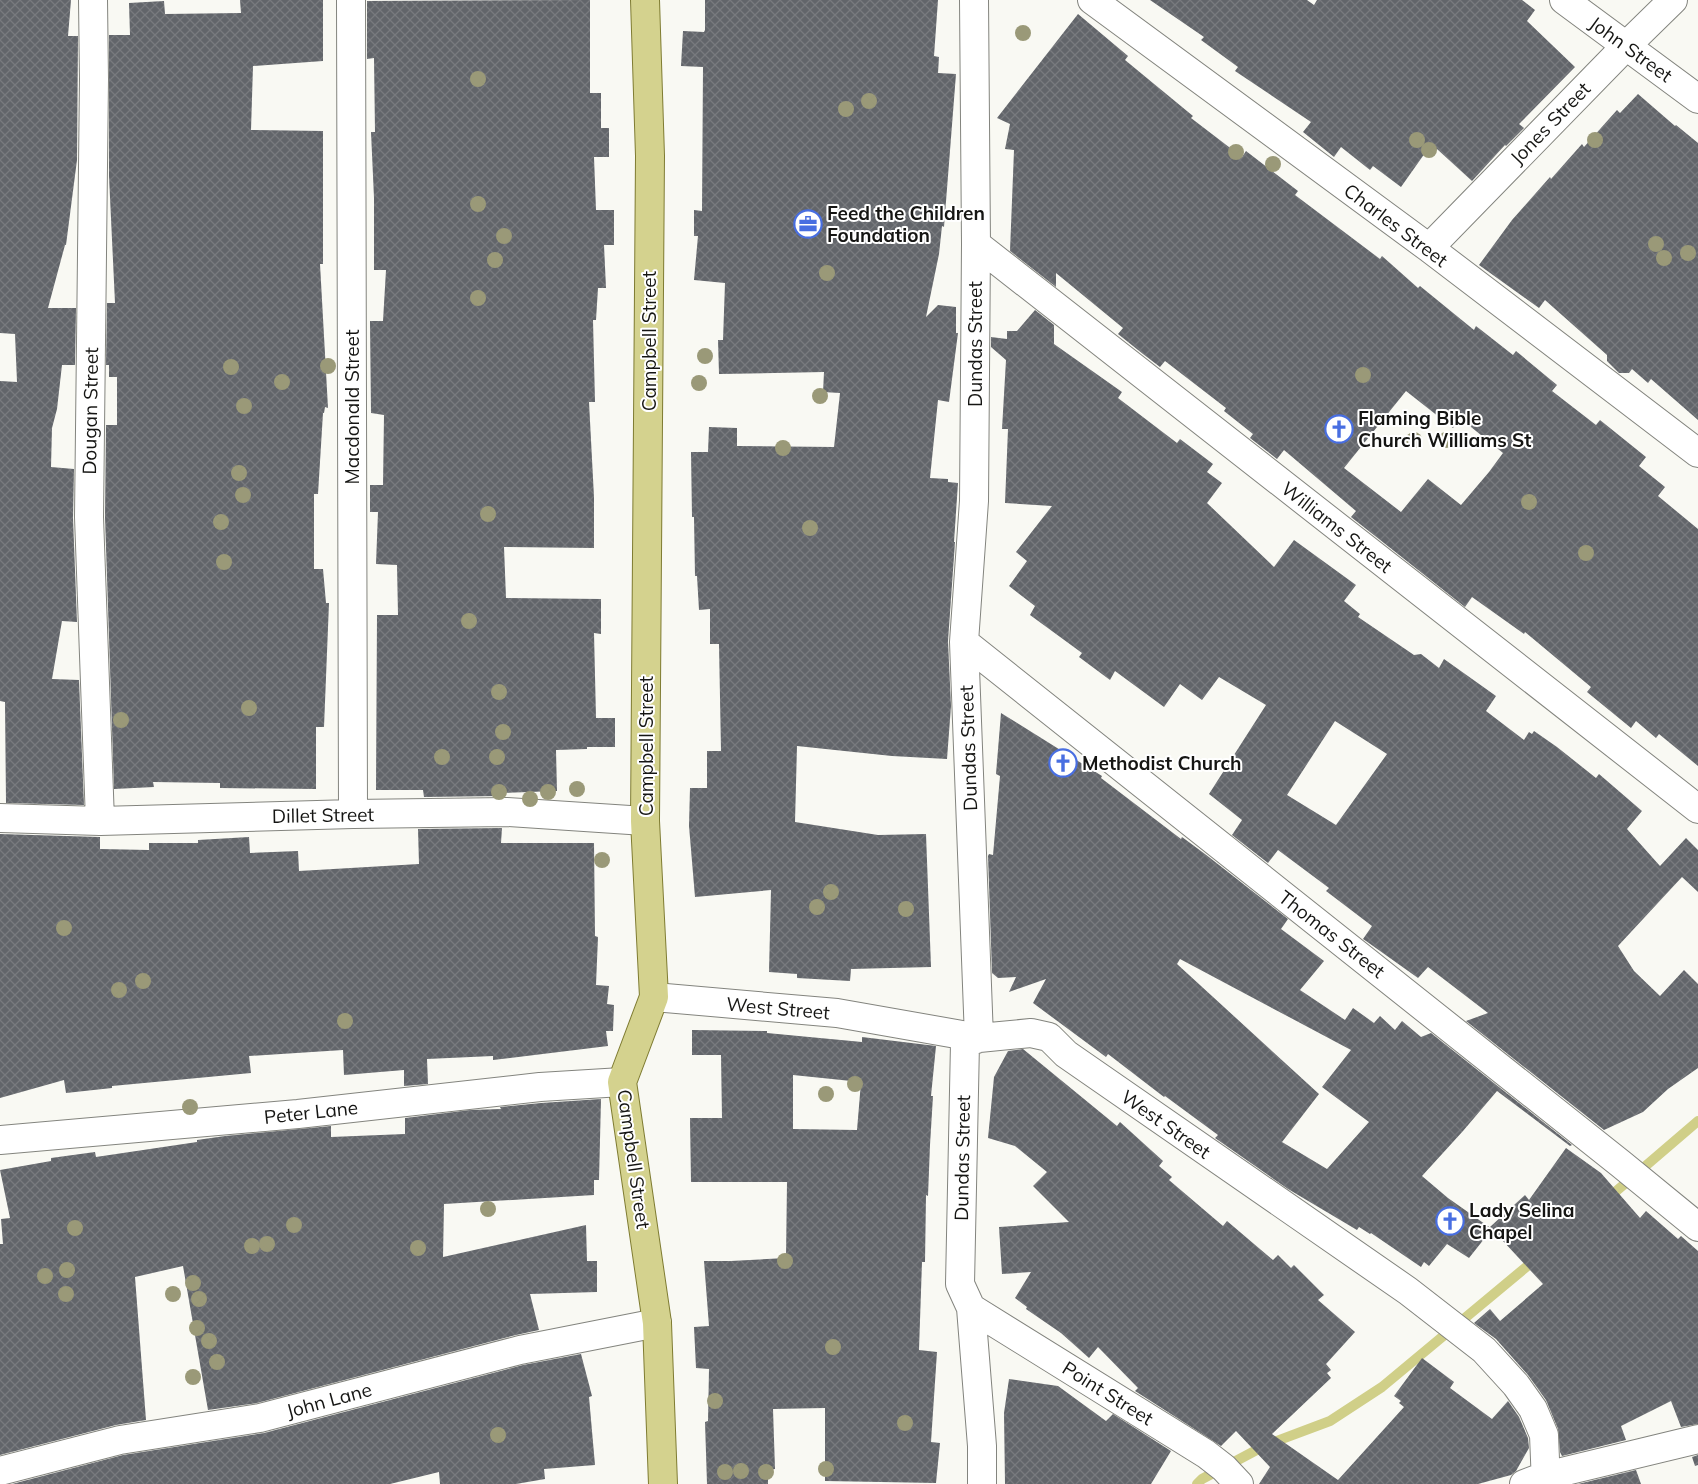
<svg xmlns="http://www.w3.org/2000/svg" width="1698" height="1484" font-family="Mulish,sans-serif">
	<defs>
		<pattern id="building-cross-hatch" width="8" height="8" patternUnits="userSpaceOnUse" patternTransform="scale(1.25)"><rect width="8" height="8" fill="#62656a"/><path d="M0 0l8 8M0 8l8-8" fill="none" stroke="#787a7e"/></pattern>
	</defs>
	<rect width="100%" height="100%" fill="#f9f9f3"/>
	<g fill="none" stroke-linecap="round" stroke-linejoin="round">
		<!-- stream -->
		<path stroke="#d0cf88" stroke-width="10" d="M1607,1199L1698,1121
			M1197,1484L1202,1479L1266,1445L1330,1421L1382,1387L1537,1258"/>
	</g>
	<!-- building -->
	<path fill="url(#building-cross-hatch)" fill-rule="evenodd" d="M0,0H71L68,36H78L77,160L66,245H65L48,308H76L75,365H62L57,409L52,428L51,467L74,469L73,518L77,622L62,621L52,679L79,680L84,805L6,803L5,702L0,701V381L17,382L15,334L0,333Z
		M240,0H323V61L253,66L251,130L323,131V264H320L328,408L325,407L324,413H323L318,494H314V569H323L326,603H329L324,727H316V789L220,788V783L153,782L154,787L114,789L105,517L106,425H117V377H109V365H106L107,303H115L109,176V35H130L129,3L164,1L165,14L241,13Z
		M590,0V93H601V128H609V157H594L596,210H614V245H604L606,288H598L596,320H593L595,402H589L594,497V548L504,547L506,598L601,599V634L594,633L596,718H615V747H587V749L556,750L557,791L503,793V796L424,797L423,790H376L377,615H398L397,565L376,564L378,512H370V485H383L384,415L371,413L370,321H383L386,270H374V198L371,132H375L374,58L367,59V1Z
		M705,0H938L934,56L939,57L938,73L956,74L944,227L942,226L939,254L926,317L938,305L956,307V333H958L949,402L938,400L930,478L948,479V482L958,483L954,542H955L948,641L951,706L947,759L892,756L797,746L795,822L878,835L926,834L931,967L851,969L850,981L797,978V974L769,972L771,890L695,897L689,826L690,788H707V751H721L719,644H710V609L699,610L697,576H695L694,517H692L691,452H708L709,427L737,428V446L834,447L840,393L823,392L824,372L719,374L718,340H723L725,283L694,280L698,236H694V210L702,211L703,67L681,66L683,31L704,32L705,30Z
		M1150,0H1307L1314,5L1317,0H1522L1535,10L1527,21L1575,67L1519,124L1524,128L1506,146L1505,145L1472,181L1437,149L1435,151L1430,146L1401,187L1373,166L1370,170L1341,147L1334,157L1303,132L1311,122L1235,71L1238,67L1201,40L1204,37Z
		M1078,14L1128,56L1125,60L1193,116L1191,118L1242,157L1246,151L1298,191L1295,195L1380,259L1382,256L1418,288L1420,286L1474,330L1476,326L1513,355L1516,351L1557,385L1552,391L1596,425L1600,420L1646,457L1639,466L1665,487L1658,496L1698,529V766L1659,734L1656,738L1636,721L1631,728L1587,692L1591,687L1525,632L1524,634L1472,597L1465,607L1351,517L1356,511L1284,450L1277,459L1250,438L1253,434L1224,411L1226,408L1165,361L1160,367L1143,354L1118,334L1123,328L1056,273V287L1010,251L1014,150L1005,149L1010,124L997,118ZM1406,391L1453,428L1460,418L1503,453L1489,472L1461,505L1428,479L1401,512L1344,468Z
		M1638,94L1675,126L1676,125L1698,143V420L1651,379L1648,383L1632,369L1629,373H1619L1607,361V355L1545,300L1539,308L1479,265L1512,220L1550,177L1551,179L1582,144L1584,147L1617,110L1620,113Z
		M1035,310L1054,325V344L1122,392L1118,398L1177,443L1180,439L1213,464L1207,472L1222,483L1207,503L1274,567L1294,540L1356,585L1344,601L1360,614L1358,617L1414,655L1421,654L1439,668L1444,659L1496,696L1486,711L1524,740L1529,732L1532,734L1534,731L1557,747L1596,778L1599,774L1642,811L1627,829L1660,866L1686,838L1698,850V892L1682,877L1618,946L1634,971L1660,996L1684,970L1698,984V1068L1668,1089L1643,1112L1604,1130L1466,1021L1488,1013L1428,967L1418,978L1366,941L1363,939L1372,926L1326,891L1329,888L1278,850L1268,863L1232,835L1242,820L1209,794L1266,705L1219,677L1202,700L1180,684L1164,707L1115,671L1110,680L1079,657L1082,653L1030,615L1035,606L1009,586L1027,561L1016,552L1052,506L1005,503L1008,429H1002L1006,360L991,347V337L1007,339V331H1017ZM1335,721L1387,754L1336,825L1287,795Z
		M1001,713L1102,776L1101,778L1181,839L1182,837L1205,854L1288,919L1281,929L1324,961L1300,990L1345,1020L1353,1008L1374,1023L1380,1016L1395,1030L1402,1021L1421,1037L1431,1033L1572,1145L1570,1146L1497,1091L1463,1131L1422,1176L1448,1198L1492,1229L1469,1258L1447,1244L1429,1266L1424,1262L1421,1267L1371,1233L1370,1234L1359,1227L1357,1230L1288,1189L1215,1138L1218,1135L1165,1096L1164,1097L1108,1054L1106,1057L1033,1003L1046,979L1009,992L1016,977L998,978L992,973L988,856L989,854L993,855L1000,776L996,774ZM1180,959L1351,1050L1322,1087L1369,1122L1327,1169L1282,1142L1319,1094L1177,964Z
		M502,828L501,843H594L595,936L598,937L596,985L609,986L607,1004L614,1005L613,1031H606L608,1046L493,1060V1056L427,1059L428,1084L404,1086V1070L344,1075L343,1050L249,1056L251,1073L112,1086V1088L66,1093L64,1080L0,1098V834L100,837V849L149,850V843H198V840L249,837L250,853L298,851L299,871L419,864L418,829Z
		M692,1030L767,1031V1033L862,1042V1037L936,1046L931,1096H933L930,1145L928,1196L926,1195L925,1262H922L919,1350L937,1352L931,1442L940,1443L936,1483L825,1481V1408L773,1409L775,1469L768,1470V1484H707L705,1422L708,1421L709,1369L696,1368L694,1327L709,1326L704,1261H731L786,1258L787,1182H691L690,1118H722L721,1055H692ZM793,1075L861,1082L857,1130L793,1129Z
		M1023,1049L1117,1126L1120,1122L1163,1161L1159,1166L1172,1177L1169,1180L1223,1226L1227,1221L1273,1260L1278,1255L1291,1268L1294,1265L1324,1295L1318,1300L1355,1332L1326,1364L1331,1370L1327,1373L1331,1378L1272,1434L1338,1480L1404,1407L1399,1403L1401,1401L1394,1396L1422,1358L1454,1382L1450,1388L1492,1419L1508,1401L1519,1417L1528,1438L1529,1448L1516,1471L1511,1475L1478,1484H1259L1270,1467L1236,1431L1221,1446L1135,1391L1138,1388L1098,1347L1089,1358L1061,1333L1026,1309L1027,1307L1015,1298L1031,1272L1002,1274L999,1227L1069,1222L1033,1186L1047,1172L1015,1146L988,1138L994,1077L1008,1051Z
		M601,1099L599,1180H594V1195L444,1204L443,1257L586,1225L587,1261H597V1292L530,1294L539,1330L516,1335L257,1403L208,1410L183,1266L135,1277L146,1420L116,1425L0,1455V1244H3L1,1219L10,1218L0,1170L51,1161V1158L95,1152L96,1157L197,1142V1140L225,1136L331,1126V1137L405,1134V1118L470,1110L501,1109L500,1107L541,1103Z
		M1566,1148L1601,1173L1640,1218L1646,1211L1678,1239L1681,1236L1698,1251V1424L1681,1427L1671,1401L1621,1426L1626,1440L1562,1456L1560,1452L1558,1429L1546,1400L1528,1375L1496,1339L1474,1323L1490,1309L1500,1321L1543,1284L1490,1227L1525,1195L1529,1200Z
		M581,1354L592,1396L589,1397L595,1465L544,1469L545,1479L516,1484H440L439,1472L390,1484H12L123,1455L264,1433L523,1365Z
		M1009,1379L1058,1386L1106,1421L1113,1414L1171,1451L1151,1484H1005L1004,1413Z
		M1698,1455V1465L1695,1466L1692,1457Z
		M1636,1470L1641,1484H1578Z"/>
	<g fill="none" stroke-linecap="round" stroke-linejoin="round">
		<!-- minor casing -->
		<g stroke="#83847e" stroke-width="30">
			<path id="minor" d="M93,0L94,79L89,517L100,821
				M351,0L353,814
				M974,0L976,244L974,501L964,642L979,1038L965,1043L960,1284L971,1308L982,1446V1484
				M1092,0L1429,248L1698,453
				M1564,0L1698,99
				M976,244L1698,809
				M1429,248L1627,45L1673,0
				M964,642L1621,1164L1698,1227
				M0,818L100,821L353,814L507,812L645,821
				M654,997L837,1013L979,1038L1031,1033L1049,1037L1066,1054L1408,1291L1484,1350L1516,1385L1533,1409L1544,1435L1546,1484
				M0,1140L298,1114L540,1087L622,1082
				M971,1308L1206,1454L1224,1468L1239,1484
				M0,1471L120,1440L260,1418L520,1350L657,1323
				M1524,1484L1545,1476L1698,1439"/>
		</g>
		<!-- major casing -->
		<g stroke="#7f7c32" stroke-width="30">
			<path id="major" d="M645,0L650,156L645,821L654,997L622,1082L657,1323L663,1484"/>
		</g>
		<!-- minor -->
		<use href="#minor" stroke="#fff" stroke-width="28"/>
		<!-- major -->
		<use href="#major" stroke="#d4d28e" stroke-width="28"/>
	</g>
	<!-- trees -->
	<g fill="#9a9978">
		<circle cx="1023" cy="33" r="8"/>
		<circle cx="478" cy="79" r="8"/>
		<circle cx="869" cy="101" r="8"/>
		<circle cx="846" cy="109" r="8"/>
		<circle cx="1417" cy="140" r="8"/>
		<circle cx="1595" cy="140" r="8"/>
		<circle cx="1429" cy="150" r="8"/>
		<circle cx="1236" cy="152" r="8"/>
		<circle cx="1273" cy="164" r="8"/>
		<circle cx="478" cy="204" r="8"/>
		<circle cx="504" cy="236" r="8"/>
		<circle cx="1656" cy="244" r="8"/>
		<circle cx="1688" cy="253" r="8"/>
		<circle cx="1664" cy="258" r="8"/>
		<circle cx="495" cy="260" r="8"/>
		<circle cx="827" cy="273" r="8"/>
		<circle cx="478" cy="298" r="8"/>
		<circle cx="705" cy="356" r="8"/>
		<circle cx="328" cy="366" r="8"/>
		<circle cx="231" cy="367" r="8"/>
		<circle cx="1363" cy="375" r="8"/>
		<circle cx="282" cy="382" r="8"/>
		<circle cx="699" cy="383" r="8"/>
		<circle cx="820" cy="396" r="8"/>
		<circle cx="244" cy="406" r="8"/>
		<circle cx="1414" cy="440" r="8"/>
		<circle cx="1446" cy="440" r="8"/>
		<circle cx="783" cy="448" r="8"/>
		<circle cx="239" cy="473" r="8"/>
		<circle cx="243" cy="495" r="8"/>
		<circle cx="1529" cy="502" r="8"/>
		<circle cx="488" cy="514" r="8"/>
		<circle cx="221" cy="522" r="8"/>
		<circle cx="810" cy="528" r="8"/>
		<circle cx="1586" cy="553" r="8"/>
		<circle cx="224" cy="562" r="8"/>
		<circle cx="469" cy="621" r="8"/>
		<circle cx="499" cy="692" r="8"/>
		<circle cx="249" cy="708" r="8"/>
		<circle cx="121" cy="720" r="8"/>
		<circle cx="503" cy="732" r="8"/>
		<circle cx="442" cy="757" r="8"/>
		<circle cx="497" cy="757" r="8"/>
		<circle cx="577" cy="789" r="8"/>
		<circle cx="499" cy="792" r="8"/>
		<circle cx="548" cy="792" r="8"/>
		<circle cx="530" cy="799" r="8"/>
		<circle cx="602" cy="860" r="8"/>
		<circle cx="831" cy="892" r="8"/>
		<circle cx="817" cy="907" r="8"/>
		<circle cx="906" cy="909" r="8"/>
		<circle cx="64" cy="928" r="8"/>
		<circle cx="143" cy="981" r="8"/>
		<circle cx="119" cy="990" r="8"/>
		<circle cx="345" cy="1021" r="8"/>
		<circle cx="855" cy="1084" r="8"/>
		<circle cx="826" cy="1094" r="8"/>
		<circle cx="190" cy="1107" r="8"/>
		<circle cx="488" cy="1209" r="8"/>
		<circle cx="294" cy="1225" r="8"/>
		<circle cx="75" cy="1228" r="8"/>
		<circle cx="267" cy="1244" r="8"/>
		<circle cx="252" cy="1246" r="8"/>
		<circle cx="418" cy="1248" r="8"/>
		<circle cx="785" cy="1261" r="8"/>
		<circle cx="67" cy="1270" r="8"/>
		<circle cx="45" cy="1276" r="8"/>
		<circle cx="193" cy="1283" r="8"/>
		<circle cx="66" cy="1294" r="8"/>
		<circle cx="173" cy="1294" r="8"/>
		<circle cx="199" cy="1299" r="8"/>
		<circle cx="197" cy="1328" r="8"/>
		<circle cx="209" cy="1341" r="8"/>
		<circle cx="833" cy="1347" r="8"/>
		<circle cx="217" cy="1362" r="8"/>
		<circle cx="193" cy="1377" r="8"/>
		<circle cx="715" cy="1401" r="8"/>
		<circle cx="905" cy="1423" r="8"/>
		<circle cx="498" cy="1435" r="8"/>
		<circle cx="826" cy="1469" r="8"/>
		<circle cx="741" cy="1471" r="8"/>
		<circle cx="725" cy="1472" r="8"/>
		<circle cx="766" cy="1472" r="8"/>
	</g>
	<!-- icons -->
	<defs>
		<g id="office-ring" transform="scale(1.4375)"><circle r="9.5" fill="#fff" stroke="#486ee1" stroke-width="1.5"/><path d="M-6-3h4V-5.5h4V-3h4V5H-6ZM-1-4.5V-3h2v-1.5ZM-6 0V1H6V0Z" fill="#486ee1"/></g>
		<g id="church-ring" transform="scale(1.4375)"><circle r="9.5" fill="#fff" stroke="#486ee1" stroke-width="1.5"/><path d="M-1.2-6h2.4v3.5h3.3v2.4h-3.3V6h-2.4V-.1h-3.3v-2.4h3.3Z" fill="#486ee1"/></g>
	</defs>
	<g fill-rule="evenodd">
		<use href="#office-ring" x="808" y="224"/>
		<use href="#church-ring" x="1339" y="429"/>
		<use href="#church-ring" x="1063" y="763"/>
		<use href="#church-ring" x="1450" y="1221"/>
	</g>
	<g text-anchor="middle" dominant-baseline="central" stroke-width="4" stroke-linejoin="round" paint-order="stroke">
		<!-- street labels -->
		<g font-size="19" fill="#151513" stroke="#fff">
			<text transform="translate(1631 49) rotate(36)">John Street</text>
			<text transform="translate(1550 123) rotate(-46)">Jones Street</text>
			<text transform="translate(1396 225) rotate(37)">Charles Street</text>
			<text transform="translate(649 341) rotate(-90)">Campbell Street</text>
			<text transform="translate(975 344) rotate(-90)">Dundas Street</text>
			<text transform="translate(352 407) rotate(-90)">Macdonald Street</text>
			<text transform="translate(90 411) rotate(-89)">Dougan Street</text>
			<text transform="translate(1337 527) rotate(38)">Williams Street</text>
			<text transform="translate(646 746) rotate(-90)">Campbell Street</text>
			<text transform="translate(968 748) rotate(-92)">Dundas Street</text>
			<text transform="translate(323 815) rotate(-1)">Dillet Street</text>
			<text transform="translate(1332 934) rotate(38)">Thomas Street</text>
			<text transform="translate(778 1008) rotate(5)">West Street</text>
			<text transform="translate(311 1112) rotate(-6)">Peter Lane</text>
			<text transform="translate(1166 1124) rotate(35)">West Street</text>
			<text transform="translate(962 1158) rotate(-89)">Dundas Street</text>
			<text transform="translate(634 1159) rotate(82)">Campbell Street</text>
			<text transform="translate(1108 1393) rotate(32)">Point Street</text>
			<text transform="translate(329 1400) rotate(-15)">John Lane</text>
		</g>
		<!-- poi labels -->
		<g font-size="19" font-weight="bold" fill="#151513" stroke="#fff" text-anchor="start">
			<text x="827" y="213">Feed the Children<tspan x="827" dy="22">Foundation</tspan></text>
			<text x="1358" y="418">Flaming Bible<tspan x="1358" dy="22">Church Williams St</tspan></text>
			<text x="1082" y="763">Methodist Church</text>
			<text x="1469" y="1210">Lady Selina<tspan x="1469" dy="22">Chapel</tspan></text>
		</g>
	</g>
</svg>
